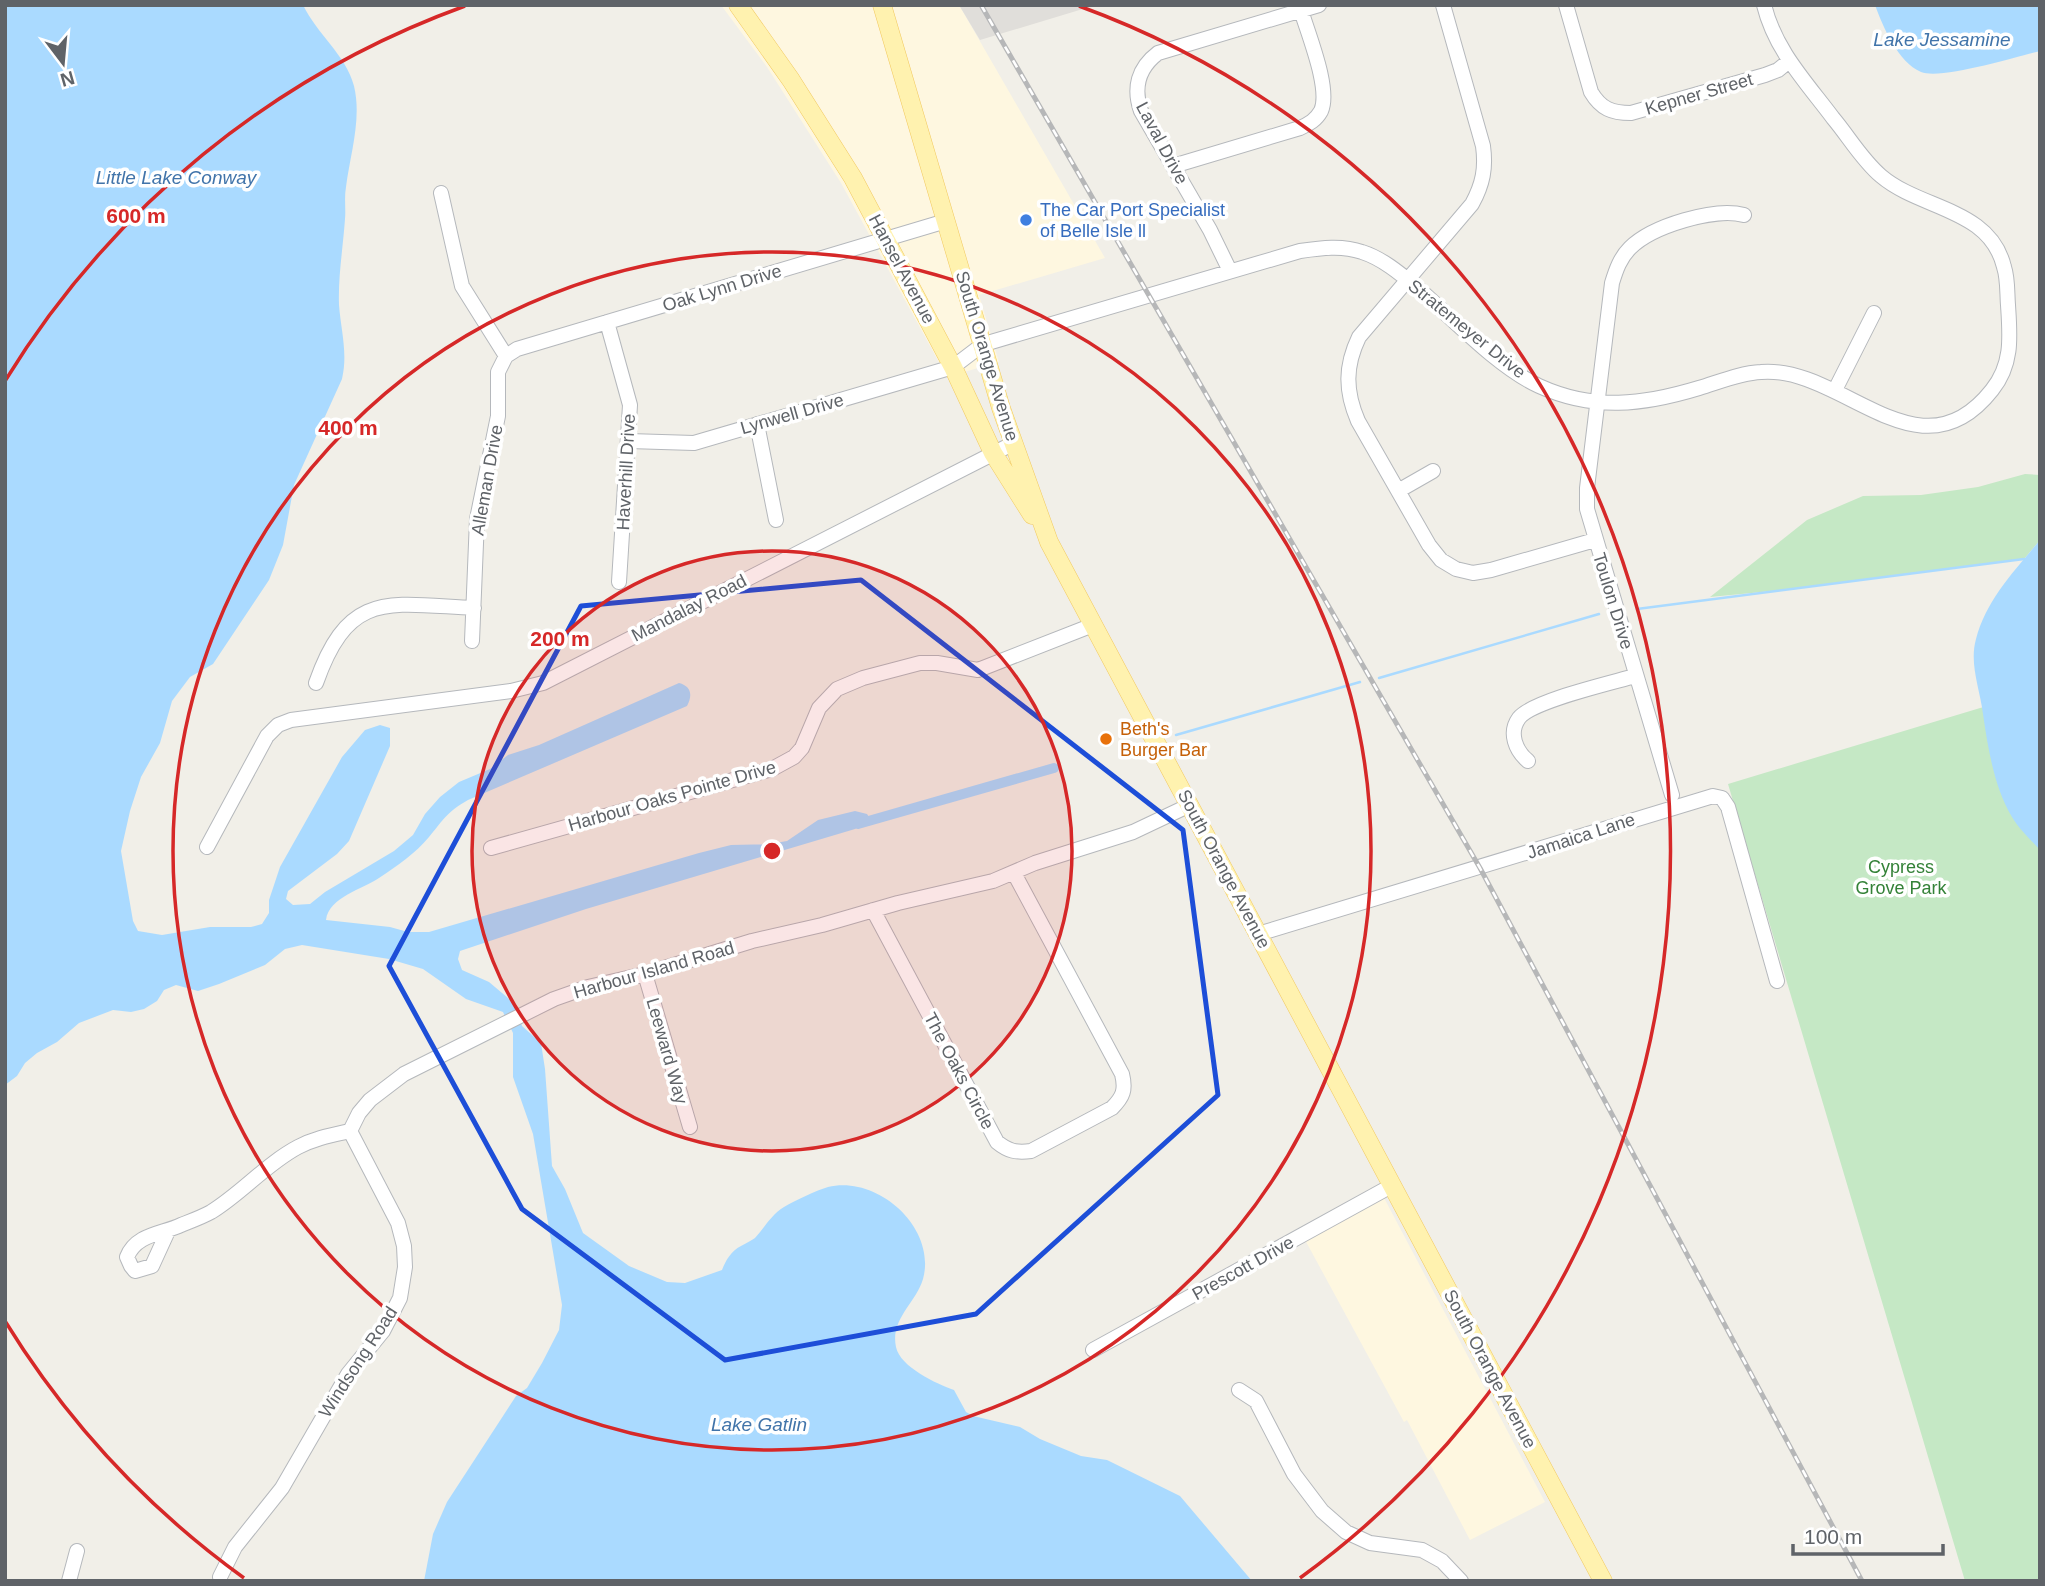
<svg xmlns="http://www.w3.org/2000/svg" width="2045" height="1586" font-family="Arial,sans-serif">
	<rect width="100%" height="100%" fill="#f1efe8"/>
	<!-- commercial -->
	<path fill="#fef7e0" d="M721,5H959L1105,258L979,295L999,362L947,377L841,183L767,67Z
		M1383,1196L1545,1502L1470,1540L1407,1420L1404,1422L1304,1238Z"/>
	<!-- industrial -->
	<path fill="#e0deda" d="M959,5H1096L980,40Z"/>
	<!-- green -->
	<path fill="#c5e8c5" d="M2025,474L2040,475V540L2024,559L1783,590L1710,597L1807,520L1863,496L1921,495L1978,487Z
		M2040,690V1581H1965L1728,784Z"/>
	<!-- water -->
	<path fill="#aadaff" d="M5,5H303C317,34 346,55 354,86C362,119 350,155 346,187C344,198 346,209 345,219C343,248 338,276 339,305C341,331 348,353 342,379L294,485L283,545L269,580L213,664L190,677L172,701L160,743L141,777L130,811L121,851L133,921L138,931L162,935L210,927H251L262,924L269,913V900L280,867L342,757L365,730L380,725L390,728V746L349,841L337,854L288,891L286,899L293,905L310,904L325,892L394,851L413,835L425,814L440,797L459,782L490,769L508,755L539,745L679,683C691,686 693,695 687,706L468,800C447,812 444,819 429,837C416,853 397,866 379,878C363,889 329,897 326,920L390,927L408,932H429L699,853L731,845L769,844L787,841L818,820L855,811L867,814L871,820L855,829L586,909L460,951L458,959L462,970L489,982L508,998L517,1009L522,1026L541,1043L545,1069L552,1166L565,1189L583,1233L629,1266L667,1282L685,1283L722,1270C726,1260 731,1251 741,1246C746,1243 751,1241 755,1238C765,1227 771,1215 784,1207C796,1200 815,1191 828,1187C878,1175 937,1228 923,1279C916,1303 890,1319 896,1347C900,1367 937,1384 954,1390L966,1412L973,1416L1020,1427L1040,1439L1081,1456L1107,1460L1180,1496L1252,1581H424L433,1534L447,1502L516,1396L527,1388L542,1363L559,1330L562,1305L533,1134L513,1077V1033L503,1012L466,999L423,969L389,959L302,945L285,949L265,965L219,984L198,991L176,985L164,990L157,1001L144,1009L131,1012L113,1010L79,1023L57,1042L37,1053L25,1063L17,1076L5,1085Z
		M1875,5H2040V51C2016,57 1941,80 1921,72C1898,62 1883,27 1875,5Z
		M2040,540V850C2031,840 2019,829 2012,817C1994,787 1988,748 1983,714C1980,689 1969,664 1976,639C1986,600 2015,570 2040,540Z"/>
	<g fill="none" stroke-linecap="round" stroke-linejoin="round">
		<!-- stream -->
		<path stroke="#aadaff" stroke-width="2.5" d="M1637,609L2024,559
			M1379,678L1599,614
			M1176,735L1360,682"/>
		<!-- canal -->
		<path stroke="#aadaff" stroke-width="10" d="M858,824L1054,768"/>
		<!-- minor casing -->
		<g stroke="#b5b8bc" stroke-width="16">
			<path id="minor" d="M1443,5L1483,146C1486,168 1483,184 1472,204L1359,337C1345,366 1345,391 1358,421L1429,545L1441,560L1456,569L1473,573L1491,570L1595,540
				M1566,5L1591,92C1601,109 1612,113 1631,113L1765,75L1778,70L1789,61
				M1173,166L1300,128C1309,124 1316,120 1321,111C1331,89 1308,34 1301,10
				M441,193L462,286L506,356
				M1230,271L1210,230L1141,111C1133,88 1138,68 1158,53L1319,5
				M607,322L630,405L619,582
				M1835,390L1874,313
				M757,424L776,520
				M629,441L694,443L953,367L982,345L991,342L1300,251C1321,248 1342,245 1362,252C1384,259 1403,276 1420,290C1454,320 1498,367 1539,386C1594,411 1643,405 1699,388C1719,382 1740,373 1761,372C1842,365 1919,483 1992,390C2013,364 2010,336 2008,305C2007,293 2008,279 2004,267C1990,208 1921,210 1881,176C1862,160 1849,137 1833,118C1806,82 1775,50 1764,5
				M1398,491L1433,471
				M472,641L477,519L498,416V372L506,356L517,349L946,221
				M316,683C349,589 389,604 474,608
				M1528,761C1516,751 1508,733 1519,718C1532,701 1611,683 1635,676
				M1672,795L1587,509V488L1612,283C1616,270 1620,258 1630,248C1652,226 1715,207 1744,215
				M207,847L267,736L278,725L291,720L511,691L543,683L1014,443
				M491,848L772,769L794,757L802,748L819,708L837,689L863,678L920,663H937L978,670L1093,625
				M873,910L997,1142C1008,1151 1016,1153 1031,1151L1112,1108C1123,1097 1126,1090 1122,1074L1014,873
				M1258,934L1713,796L1722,798L1728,807L1777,981
				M645,974L690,1127
				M350,1131L359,1113L370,1100L404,1074L554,999L588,987L645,974L752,941L822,925L898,903L993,881L1035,863L1133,832L1190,805
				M168,1231L152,1266L135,1271L131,1266L127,1257C136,1234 162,1234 181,1225C191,1221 202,1217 211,1212C242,1193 266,1164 298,1147C315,1138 332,1135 350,1131
				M1093,1350L1393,1185
				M1239,1390L1256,1401L1294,1474L1322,1511L1346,1532L1370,1543L1422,1550L1442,1561L1461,1581
				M220,1577L235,1547L282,1488L348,1374L383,1331L400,1298L405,1267L404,1246L398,1223L350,1131
				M69,1581L77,1551"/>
		</g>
		<!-- major casing -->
		<g stroke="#f2c960" stroke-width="19">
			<path id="major" d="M738,5L791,80L853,178L953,367L993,453L1032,515
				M882,5L1001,408L1049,542L1603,1581"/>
		</g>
		<!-- minor -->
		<use href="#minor" stroke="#fff" stroke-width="14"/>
		<!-- major -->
		<use href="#major" stroke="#fff2af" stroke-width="18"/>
		<!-- rail casing -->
		<g stroke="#b6b7b8" stroke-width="5">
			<path id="rail" d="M981,5L1480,868L1862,1581"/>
		</g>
		<!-- rail -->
		<use href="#rail" stroke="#fff" stroke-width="2.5" stroke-dasharray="8" stroke-linecap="butt"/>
	</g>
	<!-- marked area -->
	<path fill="none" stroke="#1d4ed8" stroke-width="5" stroke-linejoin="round" d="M861,580L1183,830L1218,1095L976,1314L725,1360L522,1209L389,966L581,606Z"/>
	<!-- distance rings -->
	<circle cx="772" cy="851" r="300" fill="#d62828" fill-opacity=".12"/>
	<g fill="none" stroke="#d62828" stroke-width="3.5">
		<circle cx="772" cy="851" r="300"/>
		<circle cx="772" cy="851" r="599"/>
		<path d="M244 1578A899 899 0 0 1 5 1321M5 381A899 899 0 0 1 465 6M1079 6A899 899 0 0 1 1300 1578"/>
	</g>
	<!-- markers -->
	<circle fill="#3f7fe0" stroke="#fff" stroke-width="2.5" cx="1026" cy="220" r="7"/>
	<circle fill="#e8710a" stroke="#fff" stroke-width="2.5" cx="1106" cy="739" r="7"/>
	<g text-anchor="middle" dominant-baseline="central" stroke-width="7" stroke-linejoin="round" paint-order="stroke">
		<!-- street labels -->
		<g font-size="18" fill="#5f6368" stroke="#fff">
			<text transform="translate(1699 94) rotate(-16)">Kepner Street</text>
			<text transform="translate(1162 143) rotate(62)">Laval Drive</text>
			<text transform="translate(902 269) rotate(62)">Hansel Avenue</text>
			<text transform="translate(722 288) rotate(-17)">Oak Lynn Drive</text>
			<text transform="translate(1467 329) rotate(39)">Stratemeyer Drive</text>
			<text transform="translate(987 356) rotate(73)">South Orange Avenue</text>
			<text transform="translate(792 414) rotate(-16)">Lynwell Drive</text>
			<text transform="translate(626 472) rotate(-87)">Haverhill Drive</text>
			<text transform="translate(487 480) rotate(-80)">Alleman Drive</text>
			<text transform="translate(1613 601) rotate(73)">Toulon Drive</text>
			<text transform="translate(689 608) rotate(-27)">Mandalay Road</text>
			<text transform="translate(672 796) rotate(-16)">Harbour Oaks Pointe Drive</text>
			<text transform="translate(1581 836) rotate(-18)">Jamaica Lane</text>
			<text transform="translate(1224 869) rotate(62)">South Orange Avenue</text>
			<text transform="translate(654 970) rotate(-16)">Harbour Island Road</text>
			<text transform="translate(667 1051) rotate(74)">Leeward Way</text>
			<text transform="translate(959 1071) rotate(62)">The Oaks Circle</text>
			<text transform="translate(1243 1268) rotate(-29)">Prescott Drive</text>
			<text transform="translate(358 1362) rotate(-57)">Windsong Road</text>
			<text transform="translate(1490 1369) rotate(62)">South Orange Avenue</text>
		</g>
		<!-- shop labels -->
		<g font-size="18" fill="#366cbe" stroke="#fff" text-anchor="start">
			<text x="1040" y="210">The Car Port Specialist<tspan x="1040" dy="21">of Belle Isle ll</tspan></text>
		</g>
		<!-- food labels -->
		<g font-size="18" fill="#c56008" stroke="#fff" text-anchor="start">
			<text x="1120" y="729">Beth's<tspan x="1120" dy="21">Burger Bar</tspan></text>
		</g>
		<!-- park labels -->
		<g font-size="18" fill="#348238" stroke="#fff">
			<text x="1901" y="867">Cypress<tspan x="1901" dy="21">Grove Park</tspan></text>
		</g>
		<!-- water labels -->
		<g font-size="19" font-style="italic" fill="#4174aa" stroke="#fff">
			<text x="1942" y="39">Lake Jessamine</text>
			<text x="176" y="177">Little Lake Conway</text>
			<text x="759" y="1424">Lake Gatlin</text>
		</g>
	</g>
	<circle cx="772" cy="851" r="10" fill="#d62828" stroke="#fff" stroke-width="3.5"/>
	<g font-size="21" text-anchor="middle" font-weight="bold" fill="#d62828" stroke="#fff" stroke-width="7" stroke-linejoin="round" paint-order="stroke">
		<text x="136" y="223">600 m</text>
		<text x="348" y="435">400 m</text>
		<text x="560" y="646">200 m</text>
	</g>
	<!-- border -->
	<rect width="2045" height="1586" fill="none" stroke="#5f6368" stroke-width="14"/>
	<!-- north arrow -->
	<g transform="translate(63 63) rotate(164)" stroke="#ffffff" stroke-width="5" paint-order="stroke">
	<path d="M0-5L12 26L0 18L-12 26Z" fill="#5f6368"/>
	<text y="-10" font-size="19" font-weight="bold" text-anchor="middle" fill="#5f6368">N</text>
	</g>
	<!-- scale -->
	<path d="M1793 1544v10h150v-10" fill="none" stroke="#5f6368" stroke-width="3.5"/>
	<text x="1804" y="1544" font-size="21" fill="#5f6368" stroke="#ffffff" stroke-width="5" paint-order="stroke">100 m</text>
</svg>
